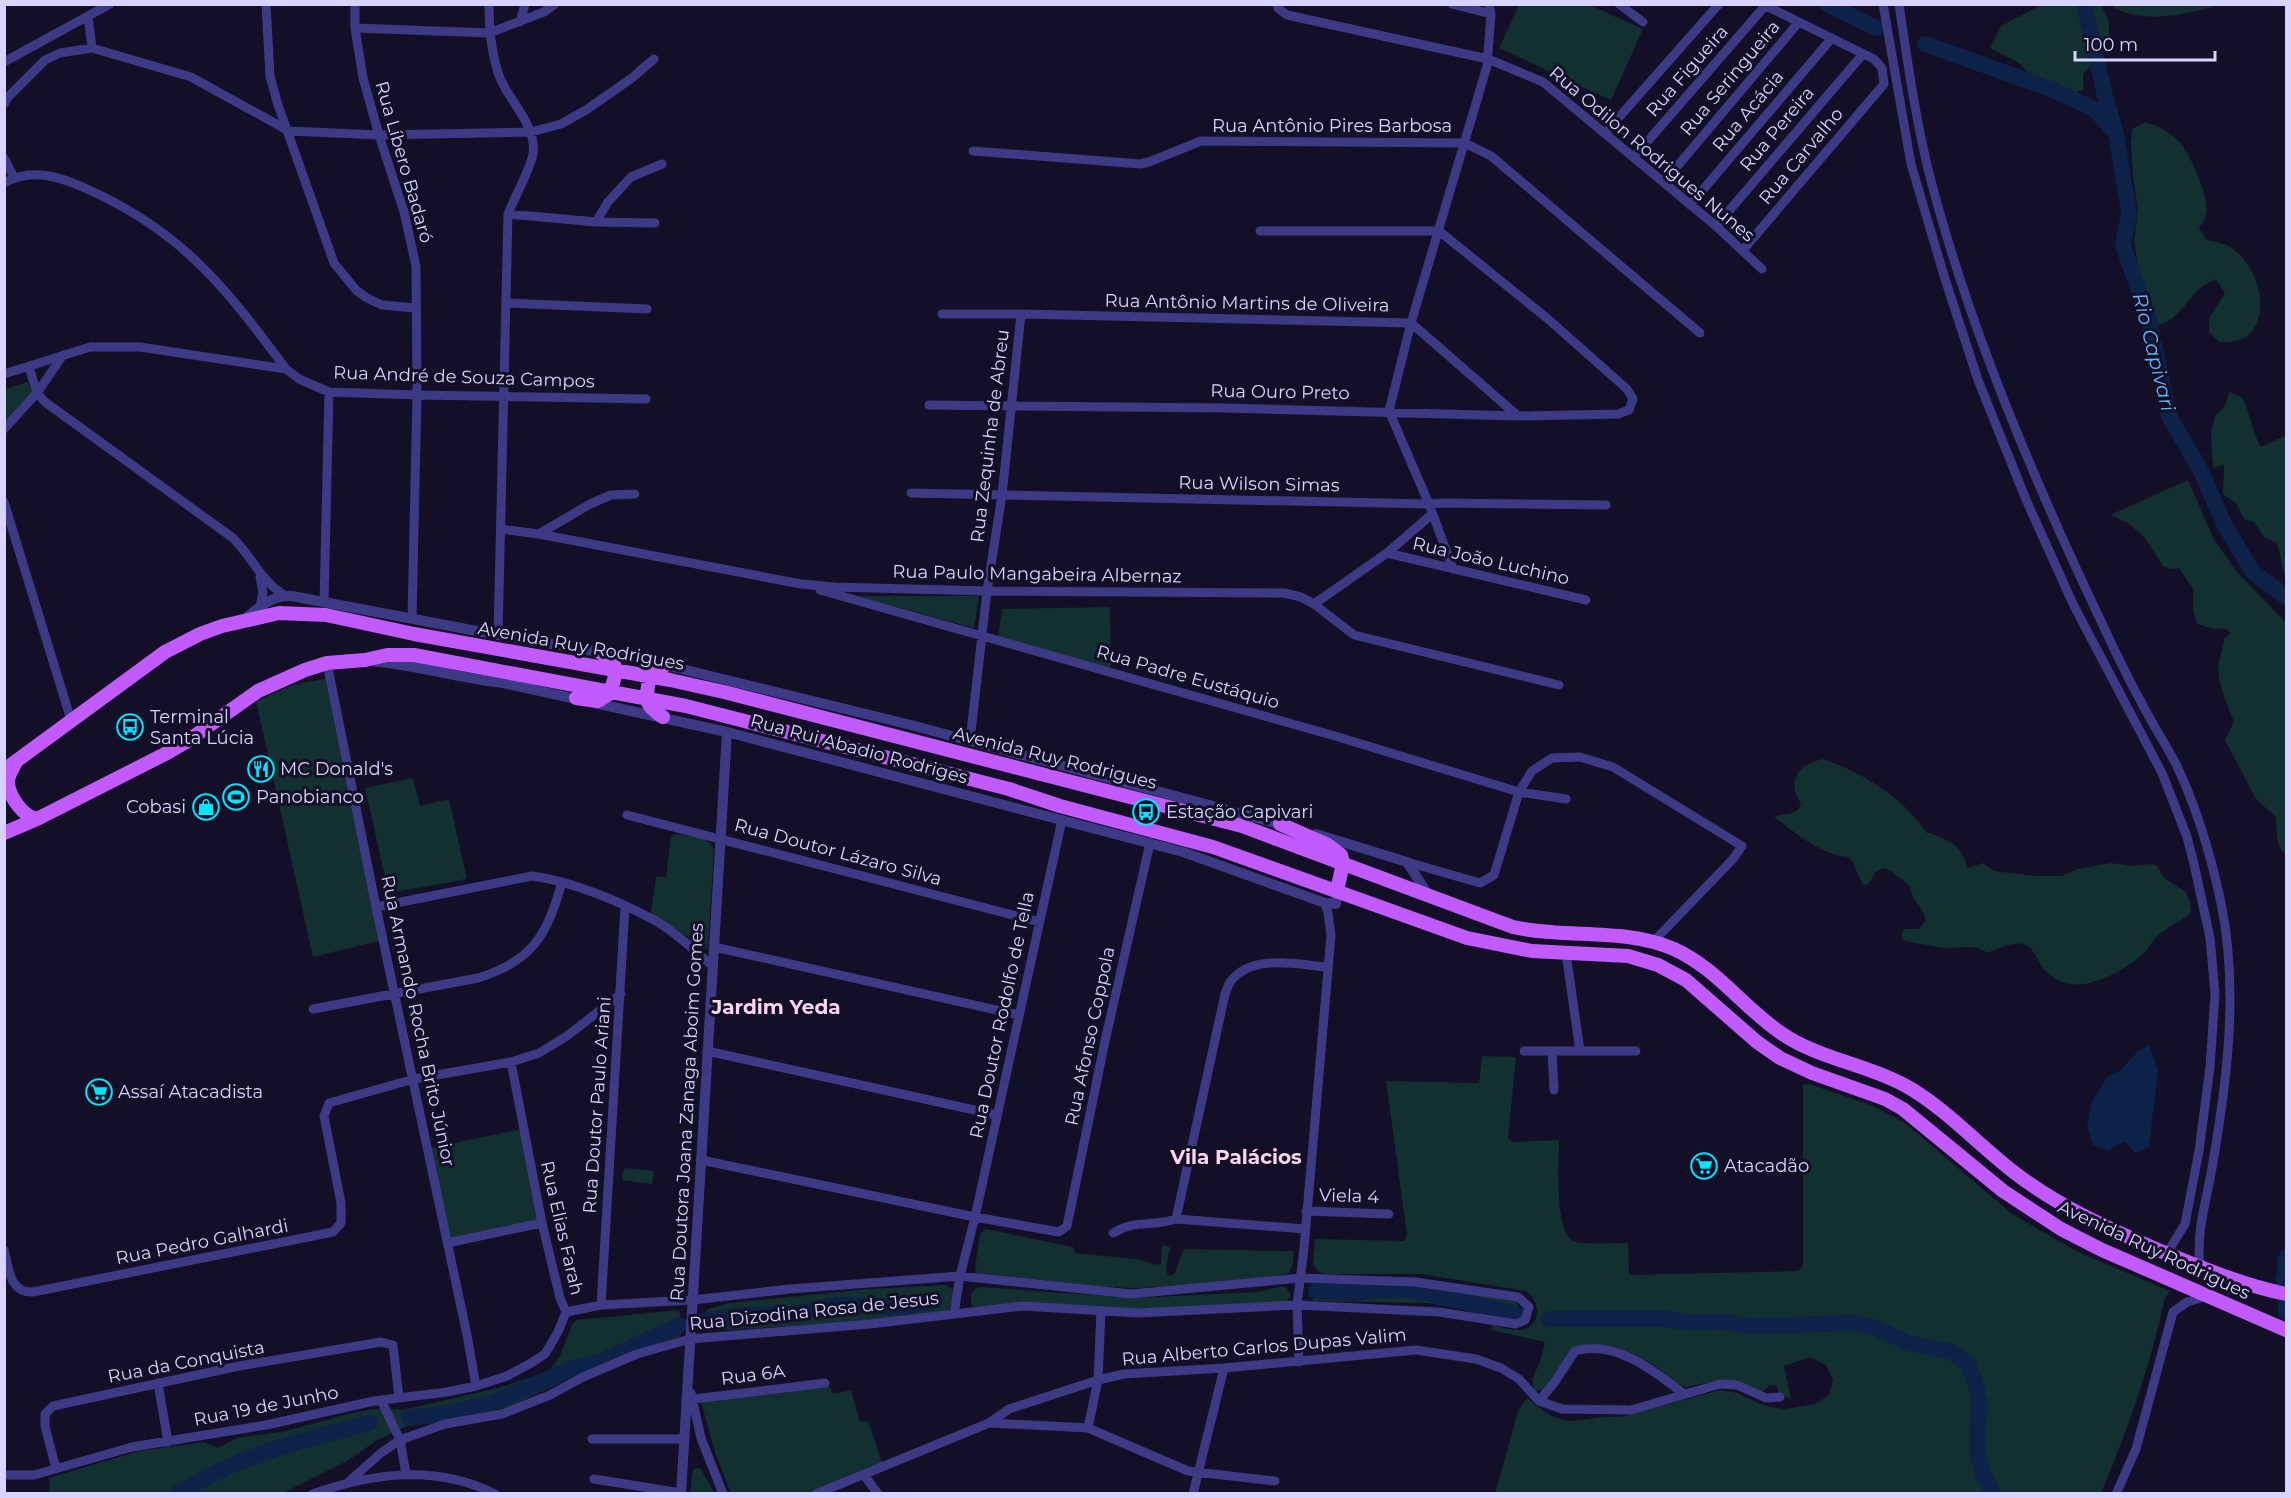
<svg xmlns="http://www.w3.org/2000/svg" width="2291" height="1498" font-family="Montserrat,sans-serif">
	<rect width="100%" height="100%" fill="#130f26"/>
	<!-- green -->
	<path fill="#12302f" d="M1519,5H1590L1643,29L1611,100L1499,48Z
		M2041,5H2101L2109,22V37L2097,46L2095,61L2083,74V90L2069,94L2040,84L2019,63L1990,48L2001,26Z
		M2111,5H2220C2187,14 2140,26 2111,5Z
		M2145,122C2159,126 2172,133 2181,144C2191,156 2211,201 2206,215C2205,220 2201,224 2199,228L2206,240C2216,242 2225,243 2233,249C2257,265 2273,315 2247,336C2239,342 2228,342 2219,342L2209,332V318L2225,293L2216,279C2210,282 2204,285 2199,289C2183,305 2174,326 2149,326L2139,287V273L2134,241L2138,209L2133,177L2131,144L2132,129Z
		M28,382L33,395L5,427V389Z
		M2229,392L2243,398C2250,414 2252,431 2261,447L2286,435V581L2277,543L2264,537L2254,522L2244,519L2236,503L2223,494L2224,464L2213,469L2211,432L2215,416L2225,406Z
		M2188,480L2214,540L2237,572L2286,623V854C2275,847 2277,830 2276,817L2256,799L2225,740L2234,721C2228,707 2215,677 2219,662C2221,654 2223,647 2224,639L2231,633L2224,628L2214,629L2197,624L2193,609V589L2179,568L2170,569L2163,566L2145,538L2128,523L2110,515Z
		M857,596H979L974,628Z
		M1110,607L1111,674L997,645L1002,609Z
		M330,678L383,940L313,957L256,701L292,685Z
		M1823,759C1863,773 1903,797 1926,832C1946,838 1964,846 1967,868L1983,863L1994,871L2034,876H2062L2077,869L2111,863L2131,866L2153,864L2157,866L2164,878L2186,892L2190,901L2191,912C2181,922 2171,925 2161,933C2153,938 2150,948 2143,954C2124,971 2085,993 2060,981C2023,963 2047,926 1987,953L1977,947L1944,948L1904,941L1901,936L1904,929H1919L1926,920C1921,903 1912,903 1910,886L1891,871L1883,868L1876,872L1868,884L1864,885C1856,876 1857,865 1849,857C1819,854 1798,834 1774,817C1784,812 1797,817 1801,804C1786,779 1798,765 1823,759Z
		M413,778L420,806L449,799L467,879L395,892L387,886L365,788Z
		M676,834C689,836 710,836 714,850L708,948L707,949L699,948L692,940L651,913L656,877H666L671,837Z
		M1482,1056L1516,1057L1508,1138L1512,1142L1559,1140C1559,1160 1553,1236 1576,1242C1592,1245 1612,1243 1628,1243L1629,1275L1798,1271L1803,1266V1085L1809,1084L1871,1105L1904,1122L2012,1214L2078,1252L2170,1291L2165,1298C2150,1366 2128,1430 2101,1493L1495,1494L1518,1411L1527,1398C1570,1435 1574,1415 1621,1417L1720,1390L1737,1393L1763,1405L1784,1409L1815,1404L1829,1395L1833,1380L1826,1365L1810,1357L1784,1366L1791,1400L1779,1392L1776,1385H1770L1762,1392C1731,1379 1720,1379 1687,1387C1677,1385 1668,1376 1659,1369C1633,1351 1606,1340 1573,1347L1545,1389L1535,1391C1529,1379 1535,1374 1540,1362C1542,1356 1543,1349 1545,1342L1492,1330V1325C1502,1327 1515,1332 1525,1329C1544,1321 1538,1300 1526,1291L1421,1274H1325L1318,1272L1313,1264L1315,1239L1405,1241L1407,1235L1386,1081L1479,1083Z
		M522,1129L541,1221L449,1240L430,1148Z
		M624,1168L654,1171L652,1184L622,1180Z
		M986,1229L1073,1247L1075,1253L1136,1259L1157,1265L1161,1264L1162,1245L1170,1247L1166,1268L1168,1276L1174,1274L1184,1249L1289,1251H1293C1294,1258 1293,1267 1289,1273L1257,1279L1140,1288L1105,1287L977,1273L975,1268L980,1234Z
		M946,1285L951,1288L954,1293L949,1310L943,1313L809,1325L708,1331L703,1326V1316L708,1309L729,1303L868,1289Z
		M1312,1286H1399L1450,1290L1516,1300L1519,1309L1516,1316L1510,1317L1427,1303L1313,1301Z
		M982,1287L1135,1298L1257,1292L1280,1287H1286L1291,1296L1285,1303L1143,1310L978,1308L971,1305C971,1294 971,1289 982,1287Z
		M679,1310L683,1329L679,1337L631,1351L505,1408L405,1427L377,1440L349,1460L283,1493H50L49,1478L139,1451L204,1442L218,1448L236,1438L286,1431L356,1412L382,1408L402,1410L498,1388L548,1372L560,1356L573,1323L577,1320Z
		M827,1380L833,1394L851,1390L860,1422L868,1421L883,1465L810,1493H731L716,1455L699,1395Z
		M700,1468L715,1493H690L693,1469Z"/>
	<!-- water -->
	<path fill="#0c2248" d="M2149,1044L2158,1071L2149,1147L2135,1153L2125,1142L2116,1145L2108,1151L2093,1145L2087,1125L2091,1103L2108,1076L2120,1071L2137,1052Z"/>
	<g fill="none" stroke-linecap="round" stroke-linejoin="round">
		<!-- river -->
		<path stroke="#0c2248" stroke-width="16" d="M1827,4L1876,28
			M2084,4L2106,100L2116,134L2129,213L2123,245L2150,323L2169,416L2201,471L2225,526L2253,572L2286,597
			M1925,44L2051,89L2094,109L2112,129
			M2286,1258L2284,1279L2286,1311
			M1316,1291L1354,1293L1376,1290H1414L1519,1315
			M1549,1319H1666L1691,1323L1722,1322L1751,1326L1854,1323L1874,1327L1908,1343L1952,1352L1968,1364L1976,1384L1980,1408L1977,1428V1451L1983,1475L1994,1494
			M707,1320L749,1315L793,1314L837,1305L905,1307L935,1301
			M409,1418L449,1413L491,1403L571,1369L602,1361L680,1325
			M177,1494C236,1456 303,1440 370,1423"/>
		<!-- minor -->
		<path stroke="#3d3a85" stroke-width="9" d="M266,4L270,76L277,102L334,263L356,290L367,298L382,305L415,308
			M355,4V28L363,78L379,135L404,212L416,266L417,395L412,618
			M489,4C489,30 491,54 500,78C510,102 537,126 533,154C530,170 514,198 508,214L498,635
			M1277,4L1278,8L1287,15L1488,59L1543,82L1716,226L1762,269
			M1452,4L1491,14
			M1619,4L1643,22
			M1883,4L1911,164L1945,279L1978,380L2027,502L2074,606L2162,773L2187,837L2194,864L2210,938L2215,994L2210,1067L2199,1151L2185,1224L2167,1253
			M1899,4C1907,59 1915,115 1928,169C1963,307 2017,439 2076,568C2097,612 2117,658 2140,700C2151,722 2165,743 2176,764C2197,808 2211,856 2221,903C2239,990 2227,1082 2212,1168C2206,1203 2196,1231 2200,1267
			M88,16L92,48
			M520,22L525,4
			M355,28L489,33L544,12L555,4
			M4,62L110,4
			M4,104L8,97L45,60L60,53L92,48L191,77L289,131L379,135L531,132L561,124L586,110L632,78L654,59
			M1605,133L1719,4
			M973,151L1140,164L1149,162L1201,141L1465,143L1491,156L1700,333
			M1634,157L1765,6
			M4,158L14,177
			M1664,182L1798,23
			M4,183C32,167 61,177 87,189C182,231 226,288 286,369
			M1690,205L1832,38
			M508,214L596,222L655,223
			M596,222L608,202L631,177L662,164
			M1716,226L1863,54
			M1743,250L1884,84L1882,68L1874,59L1762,4
			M506,303L647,309
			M942,314H1021L1411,323L1518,416
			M29,367L37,393L45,402L233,538C252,557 261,581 284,595
			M4,374L90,347H140L286,369L299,379L329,392L417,395L646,399
			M929,405L1226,408L1518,416L1618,414L1629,410L1633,399L1627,389L1548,319L1439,231H1260
			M4,429L37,393L63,355
			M911,493L1429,504L1443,503L1606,505
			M4,502L71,720
			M501,529L539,534L801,584L834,587L987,591L1284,593L1301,597L1314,604L1354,635L1559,685
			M539,534L590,504L611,495L635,494
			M1387,553L1586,600
			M1453,569L1429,504L1389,411L1411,323L1487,66L1491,14L1489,4
			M820,590L1335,736L1519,792L1566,799
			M324,602L329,392
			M1314,604L1387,553L1432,514
			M260,606L263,593L260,577
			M327,663L376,907L467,1335L476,1386
			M970,741L987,591L1002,495L1021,314
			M627,815L1040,922
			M1407,862L1480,883L1494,875L1519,792L1532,771L1552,758L1580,757L1613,767L1742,846L1733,859L1653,942
			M376,907L532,876C571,881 619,901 654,920C675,931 694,951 712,965
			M714,947L1019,1015
			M1566,953L1580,1051
			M313,1009L478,978C533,961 547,935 562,882
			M707,1051L997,1115
			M1524,1051H1636
			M1552,1052L1554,1090
			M701,1160L975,1217L1059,1232L1067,1226L1105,1041L1150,843
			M1306,1211L1389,1214
			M1176,1219L1225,994C1227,990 1228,984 1231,981C1253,953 1298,965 1328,967
			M1113,1233C1136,1219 1152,1227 1176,1219L1305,1229
			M447,1243L542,1223
			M4,1250C9,1268 9,1293 33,1292L333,1232L341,1223V1203L324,1116L329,1103L414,1079L511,1062L539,1053L567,1036L621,994
			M601,1305L625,907
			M954,1314L960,1276L975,1217L1062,820
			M1299,1362L1297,1305L1304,1248L1331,935L1328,913L1325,903
			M158,1383L168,1442
			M691,1393L701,1438L723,1494
			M381,1400L400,1440L406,1474
			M686,1400L825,1383
			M1539,1401L1554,1383L1575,1351C1615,1339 1654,1371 1684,1394
			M989,1423L1009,1409L1098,1380L1124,1374L1224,1368L1416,1350L1476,1359L1501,1368L1519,1379L1539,1401L1562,1409L1631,1410L1720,1384L1737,1385L1766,1398L1780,1397
			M1088,1428L1098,1380L1101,1311
			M592,1439H684
			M56,1469L45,1426V1414L53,1406L239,1366L381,1342L393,1345L399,1398
			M4,1475H34L132,1447L266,1425L374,1401L447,1392L476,1386L507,1376L531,1363L545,1354L558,1332L566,1312L560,1298L542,1223L511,1062
			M864,1475L878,1494
			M594,1479L681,1493
			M347,1483L381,1453L400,1440L445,1424L502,1414L550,1395L583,1377L637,1354L690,1339L870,1324L1023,1306L1138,1313L1297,1305L1439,1312L1516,1324L1525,1320L1529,1307L1518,1297L1415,1282L1300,1278L1131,1294L960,1276L790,1289L692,1300L601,1305L566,1312
			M312,1494C373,1473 436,1464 495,1494
			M816,1494L989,1423L1088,1428L1188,1471L1275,1481
			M1193,1494L1224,1368
			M2116,1494L2136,1449L2173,1312L2187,1302L2207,1296"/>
		<!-- tertiary -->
		<path stroke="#3d3a85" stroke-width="10" d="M245,619C259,607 272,595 292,596L498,635L641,659L911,725L1287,826
			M371,661C416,665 459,678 503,683L727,732L1183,852L1325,903L1336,904L1337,891
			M1316,834L1407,862L1429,896
			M681,1494L727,732"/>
		<!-- primary -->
		<path stroke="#c25bff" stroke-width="14" d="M576,698L598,701L609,694C617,675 621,661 599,652
			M663,717C642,704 646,698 650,676L664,666
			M16,762C13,768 7,776 8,784C10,798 24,817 37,819
			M4,770L165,652L200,634L222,626L279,613L326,615L414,634L670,680L724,692L1242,826L1513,927C1566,939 1623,927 1674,949C1716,968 1743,1007 1781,1033C1820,1060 1872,1065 1913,1090C1950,1113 1981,1147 2015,1173C2059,1207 2108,1228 2158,1250C2200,1267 2242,1285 2286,1294
			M1280,824L1328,845L1341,855L1343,863L1337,891
			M4,833L37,819L167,753L186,742L258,691L305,670L327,663L365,660L387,655H414L686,706L1009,789L1060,806L1213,847L1467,938L1532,951L1628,956L1658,965L1686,980L1757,1042L1780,1058L1812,1073L1885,1099L1903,1109L2003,1191L2061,1229L2102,1250L2286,1330"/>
	</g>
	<!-- icons -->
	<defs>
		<g id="bus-ring" transform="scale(1.35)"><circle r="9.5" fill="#130f26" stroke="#00e5ff" stroke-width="1.5"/><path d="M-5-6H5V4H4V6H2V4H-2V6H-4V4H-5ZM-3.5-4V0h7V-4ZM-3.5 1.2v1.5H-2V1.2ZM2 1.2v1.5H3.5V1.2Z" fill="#00e5ff"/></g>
		<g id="restaurant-ring" transform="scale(1.35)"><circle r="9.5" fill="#130f26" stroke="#00e5ff" stroke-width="1.5"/><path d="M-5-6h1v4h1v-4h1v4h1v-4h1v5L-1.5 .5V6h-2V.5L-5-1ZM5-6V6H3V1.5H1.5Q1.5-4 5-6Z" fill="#00e5ff"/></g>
		<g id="stadium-ring" transform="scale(1.35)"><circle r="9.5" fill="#130f26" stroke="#00e5ff" stroke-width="1.5"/><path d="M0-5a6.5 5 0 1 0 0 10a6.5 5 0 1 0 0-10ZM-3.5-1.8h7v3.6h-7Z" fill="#00e5ff"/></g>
		<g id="shop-ring" transform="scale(1.35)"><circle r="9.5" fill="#130f26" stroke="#00e5ff" stroke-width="1.5"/><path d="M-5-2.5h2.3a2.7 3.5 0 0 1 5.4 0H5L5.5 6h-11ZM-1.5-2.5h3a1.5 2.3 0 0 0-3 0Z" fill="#00e5ff"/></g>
		<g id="supermarket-ring" transform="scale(1.35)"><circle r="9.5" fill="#130f26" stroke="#00e5ff" stroke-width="1.5"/><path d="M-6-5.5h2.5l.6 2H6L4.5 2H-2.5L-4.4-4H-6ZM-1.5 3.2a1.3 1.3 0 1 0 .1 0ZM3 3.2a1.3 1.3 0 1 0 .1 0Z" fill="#00e5ff"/></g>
	</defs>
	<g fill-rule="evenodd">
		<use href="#bus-ring" x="130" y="727"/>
		<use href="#restaurant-ring" x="261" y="769"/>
		<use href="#stadium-ring" x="236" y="797"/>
		<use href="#shop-ring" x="206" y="807"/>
		<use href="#bus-ring" x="1146" y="812"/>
		<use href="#supermarket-ring" x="99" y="1092"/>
		<use href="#supermarket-ring" x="1704" y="1166"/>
	</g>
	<g text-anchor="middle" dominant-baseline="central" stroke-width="6" stroke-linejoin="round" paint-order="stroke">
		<!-- street labels -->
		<g font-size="18" fill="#d9d4ff" stroke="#130f26">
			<text transform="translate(1687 71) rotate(-49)">Rua Figueira</text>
			<text transform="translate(1730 78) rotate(-50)">Rua Seringueira</text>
			<text transform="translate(1748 111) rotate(-50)">Rua Acácia</text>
			<text x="1332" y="126">Rua Antônio Pires Barbosa</text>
			<text transform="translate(1777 129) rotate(-50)">Rua Pereira</text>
			<text transform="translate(1652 154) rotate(40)">Rua Odilon Rodrigues Nunes</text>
			<text transform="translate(1801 156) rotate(-50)">Rua Carvalho</text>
			<text transform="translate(404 162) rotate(74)">Rua Líbero Badaró</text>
			<text transform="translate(1247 303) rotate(1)">Rua Antônio Martins de Oliveira</text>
			<text transform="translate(464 377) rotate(2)">Rua André de Souza Campos</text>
			<text transform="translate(1280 392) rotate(1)">Rua Ouro Preto</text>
			<text transform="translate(990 436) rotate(-83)">Rua Zequinha de Abreu</text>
			<text transform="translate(1259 484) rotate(1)">Rua Wilson Simas</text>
			<text transform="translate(1491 561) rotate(13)">Rua João Luchino</text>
			<text transform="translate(1037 574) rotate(1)">Rua Paulo Mangabeira Albernaz</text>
			<text transform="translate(581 646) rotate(10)">Avenida Ruy Rodrigues</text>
			<text transform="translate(1188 677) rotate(16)">Rua Padre Eustáquio</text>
			<text transform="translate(859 749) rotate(15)">Rua Rui Abadio Rodriges</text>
			<text transform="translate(1055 758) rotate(14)">Avenida Ruy Rodrigues</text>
			<text transform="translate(838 852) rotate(15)">Rua Doutor Lázaro Silva</text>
			<text transform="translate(1002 1015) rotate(-78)">Rua Doutor Rodolfo de Tella</text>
			<text transform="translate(418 1021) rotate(78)">Rua Armando Rocha Brito Júnior</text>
			<text transform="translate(1090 1036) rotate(-78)">Rua Afonso Coppola</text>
			<text transform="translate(597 1105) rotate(-86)">Rua Doutor Paulo Ariani</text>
			<text transform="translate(687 1112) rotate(-87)">Rua Doutora Joana Zanaga Aboim Gomes</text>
			<text transform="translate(1349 1196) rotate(2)">Viela 4</text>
			<text transform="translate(562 1228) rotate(77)">Rua Elias Farah</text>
			<text transform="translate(202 1242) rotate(-11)">Rua Pedro Galhardi</text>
			<text transform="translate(2154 1250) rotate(25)">Avenida Ruy Rodrigues</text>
			<text transform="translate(814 1311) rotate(-6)">Rua Dizodina Rosa de Jesus</text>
			<text transform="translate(1264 1347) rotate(-5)">Rua Alberto Carlos Dupas Valim</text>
			<text transform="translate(186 1362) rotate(-11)">Rua da Conquista</text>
			<text transform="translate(753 1375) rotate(-7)">Rua 6A</text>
			<text transform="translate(266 1406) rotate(-11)">Rua 19 de Junho</text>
		</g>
		<!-- poi labels -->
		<g font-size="18" fill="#d9d4ff" stroke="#130f26" text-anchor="start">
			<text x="150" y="717">Terminal<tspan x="150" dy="21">Santa Lúcia</tspan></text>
			<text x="280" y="769">MC Donald's</text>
			<text x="256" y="797">Panobianco</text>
			<text x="186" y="807" text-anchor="end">Cobasi</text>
			<text x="1166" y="812">Estação Capivari</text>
			<text x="118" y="1092">Assaí Atacadista</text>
			<text x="1724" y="1166">Atacadão</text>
		</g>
		<!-- water labels -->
		<g font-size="20" font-style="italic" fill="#62b6ff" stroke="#130f26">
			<text transform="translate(2154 352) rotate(76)">Rio Capivari</text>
		</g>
		<!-- neighbourhood labels -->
		<g font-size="20" font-weight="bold" fill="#ffd6f0" stroke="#130f26">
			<text x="776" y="1007">Jardim Yeda</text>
			<text x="1236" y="1157">Vila Palácios</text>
		</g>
	</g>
	<!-- border -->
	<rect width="2291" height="1498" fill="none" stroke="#d9d4ff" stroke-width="12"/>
	<!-- scale -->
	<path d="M2075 51v9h140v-9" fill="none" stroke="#d9d4ff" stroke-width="3"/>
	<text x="2084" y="51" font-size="18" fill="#d9d4ff" stroke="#130f26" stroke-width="4.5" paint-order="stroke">100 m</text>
</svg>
